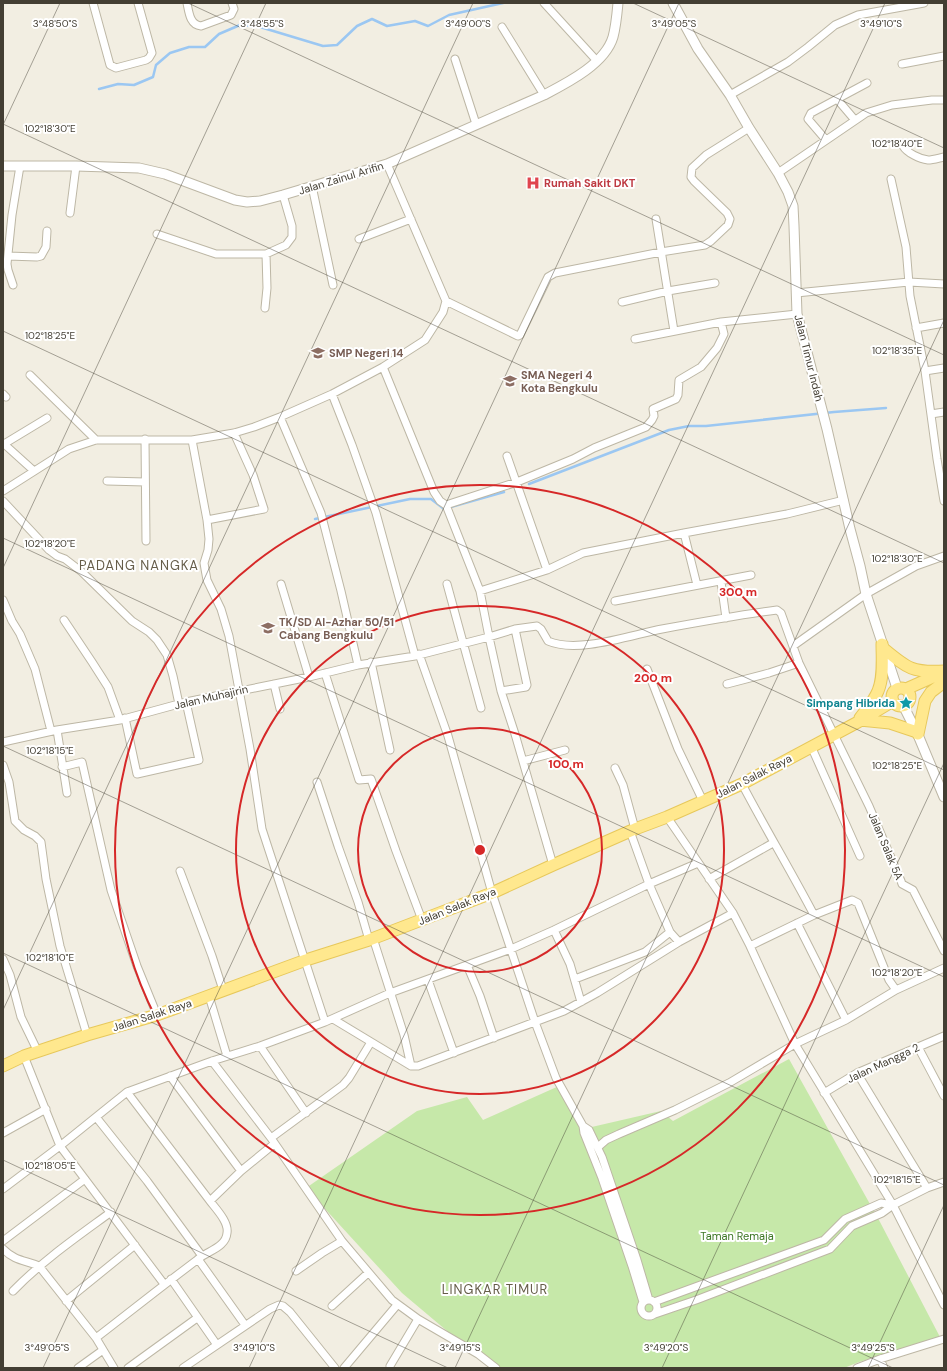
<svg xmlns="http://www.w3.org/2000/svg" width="947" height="1371" font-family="'DM Sans',sans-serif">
	<rect width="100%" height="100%" fill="#f2eee2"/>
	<!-- green -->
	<path fill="#c6e8a9" d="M789,1059L880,1222L940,1337L859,1362L844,1368H491L402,1293L306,1188L417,1111L467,1097L483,1120L559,1086L583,1129L661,1111L673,1121Z"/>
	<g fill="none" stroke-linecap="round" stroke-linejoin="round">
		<!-- stream -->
		<path stroke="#9bc7f2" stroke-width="2.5" d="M99,89L118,84L134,85L153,77L156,65L170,53L189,47H205L219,34L240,25L260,27L323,46L337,45L357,26L372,19L387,26L415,21L428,26L449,15L503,3
			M529,484L669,430L689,426H706L834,412L886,408
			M315,519L410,499H431L444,509L504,492"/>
		<!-- minor casing -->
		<g stroke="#bdb7a5" stroke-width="9">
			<path id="minor" d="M93,3L110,65L116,68L146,60L149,58L152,53L138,3
				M187,3C189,13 190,25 201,26L231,15L234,9L232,3
				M544,3L597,61
				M502,27L544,95
				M455,59L476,124
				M902,64L944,56
				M730,95L788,62L808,47L835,25L858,15L924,3
				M837,99L854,119
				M826,140L808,119L811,113L867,83
				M903,146C907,153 920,159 928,160C933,160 939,158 944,157
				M778,173L866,113L892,105L932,100H944
				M891,179L906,247L910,296L925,371L937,459L944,501
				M312,186L333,285
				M70,213L76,166
				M656,219L674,331
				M157,234L216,254H266L286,245L292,237V226L283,195
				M359,239L411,219
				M8,256L37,257L41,256L46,247L47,231
				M13,285L8,270L7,264L12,215L20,166
				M796,293L909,282L944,284
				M446,301L518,336L520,335L548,277L555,273L661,252L705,245L711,241L728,225L730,219L727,213L694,181L691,177L692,168L706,155L749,128
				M622,302L668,291L715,283
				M265,308L267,288L266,254
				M916,328L944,323
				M635,339L721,322L797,314
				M383,367L434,492L440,501L446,505L480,591L489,637L501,691L515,734L553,865
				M925,371L944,368
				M30,375L96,440
				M3,394L6,397
				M332,394L352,445L376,513L415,656
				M931,414L944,412
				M280,417L321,513L341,591L358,665
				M145,439L146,541
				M192,440L207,520L209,539L208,550L204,563L205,569L207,580L221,609L229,636L250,749L262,829L325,1022
				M3,443L34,471
				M4,444L47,418
				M507,456L547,570
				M107,481L145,482
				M3,491L69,449L96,440H192L234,433L254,427L280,417L332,394L383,367L425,340L443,312L446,301L387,164
				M3,501L49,550L57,556L65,559L82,572L132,621L149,632L157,640L167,655L173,676L179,704
				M446,505L517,482L573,459L594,448L646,427L652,420L654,416L653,409L676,399L678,395L679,380L701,367L717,348L724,334L721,322
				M207,520L264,509L253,475L234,433
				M684,533L697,585
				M721,582L726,618
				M281,584L309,677
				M447,584L481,708
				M480,591L547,570L583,553L684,533L787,514L844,500
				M3,600L12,621L20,634L35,669L51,731
				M615,601L751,575
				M64,620L92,662L108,687L120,720
				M793,646L866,594L916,566L944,556
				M419,654L448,736L492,893L535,1022L556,1078L583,1126L584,1133L602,1178L632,1266L643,1302
				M371,662L390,750
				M647,669L678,749L703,801
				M325,673L359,780L371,779L396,851L422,920
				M274,684L280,709
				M727,684L769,673L799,663
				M501,691L526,687L527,685L515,629
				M125,718L137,774L199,760L186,702
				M57,730L67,793
				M3,742L57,730L120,720L186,702L309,677L358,665L415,656L489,637L515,629L537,626L541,629L548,641C577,654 631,635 662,629C700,622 738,615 777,610L781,613L799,663L869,806L901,881L902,884L913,890L944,951
				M811,746L860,856
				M523,761L565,750
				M3,765L9,782L15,821L24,830L35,836L41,842L46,879L60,946L87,1035
				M62,767L82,762L111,890L137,966L157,1015
				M615,768L623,785L635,829
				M317,782L338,846L358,902L369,940
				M742,784C765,828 791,871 814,915L750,946
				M667,817L733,913L750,946L795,1044L893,1205L944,1305
				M630,831L649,884L670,932L679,942
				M180,871L212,956L223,990
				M709,879L773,843
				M814,915L852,900L858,903L889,980L896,990
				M797,923L846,1020
				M554,930L570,964L581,1002
				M373,938L404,1035L411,1066
				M3,959L10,975L21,1017L38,1052
				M467,965L480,996L494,1038
				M575,979L645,952L670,932
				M428,980L454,1053
				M209,996L227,1056
				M333,1019L411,1066H418L564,1011L597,993L679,942L733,913
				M260,1046L306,1113
				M918,1047L944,1096
				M24,1056L60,1146L164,1284
				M212,1061L271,1138L342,1241L392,1300L418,1319L478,1354L496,1368
				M857,1073L927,1188
				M170,1076L241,1171L274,1144
				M824,1093L857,1073L944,1036
				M96,1117L147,1181L202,1256
				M583,1126L589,1130L602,1157L637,1260L649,1300
				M3,1133L46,1109
				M271,1138L343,1085L349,1078L371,1042
				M598,1147L606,1140L619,1134L675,1110L729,1083L795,1044L846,1020L896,990L944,968
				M3,1189L60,1146L127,1092L212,1061L260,1046L325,1022L390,993L511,949L554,930L649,884L698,863
				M210,1201L241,1171
				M3,1241L85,1179
				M3,1249C15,1261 24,1260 39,1266L96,1338L114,1368
				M198,1259L245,1325
				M296,1271L322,1253L342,1241
				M171,1279L217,1345
				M13,1291C42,1261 77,1237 111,1212
				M641 1308a8 8 0 1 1 16 0a8 8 0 1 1-16 0Z
				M66,1301L135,1245
				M654,1302L824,1240L845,1219L881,1203L893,1205
				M332,1306L368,1273
				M655,1314L696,1300L830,1249L852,1226L882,1213L893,1205L927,1188L944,1182
				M96,1338C131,1311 166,1283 201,1257C211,1250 226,1246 227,1233C229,1222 216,1209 210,1201L127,1092
				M880,1359L884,1368
				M390,1366L418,1319
				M78,1368L103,1350
				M128,1368L197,1318
				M183,1368L270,1309L279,1305L283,1306L290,1312L335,1368
				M344,1368L397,1305
				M857,1368L880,1359L944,1339"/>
		</g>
		<!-- tertiary casing -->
		<g stroke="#bdb7a5" stroke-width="11">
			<path id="tertiary" d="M673,3L698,49L730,95L749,128L778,173L788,192L793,206L794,226L797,314L827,429L850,529L860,566L866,594L897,688
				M3,166H76L139,168L165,174L235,200L247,202L260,201L283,195L387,164L544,95C567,83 605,64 613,37C616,26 617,14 618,3
				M903,705L918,735L944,797"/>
		</g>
		<!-- primary casing -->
		<g stroke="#e7c85b" stroke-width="13">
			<path id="primary" d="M883,648C907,668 912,673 944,671
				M892 697a9 9 0 1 1 18 0a9 9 0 1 1-18 0Z
				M906,689L942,673
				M860,718C866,710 874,701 878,691C884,677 882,658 882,644
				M860,720L890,723L917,732
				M918,734L925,701L931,692L944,682
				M3,1066L24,1056L87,1035L157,1015L306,960L369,940L492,893L553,865L635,829L667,817L742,784L858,722L893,701"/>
		</g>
		<!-- minor -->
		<use href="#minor" stroke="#fff" stroke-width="7"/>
		<!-- tertiary -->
		<use href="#tertiary" stroke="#fff" stroke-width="9"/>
		<!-- primary -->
		<use href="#primary" stroke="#ffe88e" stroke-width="11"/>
	</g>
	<!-- ticks -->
	<path fill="none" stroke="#433e33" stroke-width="1" stroke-opacity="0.45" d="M188,3L944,355M633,3L944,148M3,124L944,563M3,125L60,3M3,331L944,770M3,538L944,977M3,568L266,3M3,746L944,1185M3,953L893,1368M3,1010L473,3M3,1160L448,1368M3,1368H4M43,1368L679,3M249,1368L885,3M455,1368L944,320M662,1368L944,763M868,1368L944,1205"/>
	<!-- distance rings -->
	<g fill="none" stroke="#d62828" stroke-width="2">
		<circle cx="480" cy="850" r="122"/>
		<circle cx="480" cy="850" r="244"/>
		<circle cx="480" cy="850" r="365"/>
	</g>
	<!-- icons -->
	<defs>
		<g id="hospital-bare" transform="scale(1.08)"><path d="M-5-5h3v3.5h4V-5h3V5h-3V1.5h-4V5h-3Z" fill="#e0444e" stroke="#fff" stroke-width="2.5" paint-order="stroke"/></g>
		<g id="school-bare" transform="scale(1.08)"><path d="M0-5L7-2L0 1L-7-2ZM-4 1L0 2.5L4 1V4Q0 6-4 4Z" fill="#8d6e63" stroke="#fff" stroke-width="2.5" paint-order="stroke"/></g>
		<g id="sight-bare" transform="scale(1.08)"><path d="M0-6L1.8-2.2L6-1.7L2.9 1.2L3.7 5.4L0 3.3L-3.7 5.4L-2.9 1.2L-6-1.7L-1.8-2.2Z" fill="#0f9aa8" stroke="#fff" stroke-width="2.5" paint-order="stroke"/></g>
	</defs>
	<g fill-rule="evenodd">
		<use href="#hospital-bare" x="533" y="183"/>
		<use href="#school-bare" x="318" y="353"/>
		<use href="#school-bare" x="510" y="381"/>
		<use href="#school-bare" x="268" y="628"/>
		<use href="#sight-bare" x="906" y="703"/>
	</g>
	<g text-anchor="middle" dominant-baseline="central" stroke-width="4" stroke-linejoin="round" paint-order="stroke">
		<!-- street labels -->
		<g font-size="11" fill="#433e33" stroke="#fff">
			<text transform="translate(341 178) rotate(-17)">Jalan Zainul Arifin</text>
			<text transform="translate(809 358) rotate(76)">Jalan Timur Indah</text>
			<text transform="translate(211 697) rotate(-13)">Jalan Muhajirin</text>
			<text transform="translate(754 776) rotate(-27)">Jalan Salak Raya</text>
			<text transform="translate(886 846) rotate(67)">Jalan Salak 5A</text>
			<text transform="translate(457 906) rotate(-22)">Jalan Salak Raya</text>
			<text transform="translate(152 1015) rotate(-18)">Jalan Salak Raya</text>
			<text transform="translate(883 1063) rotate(-25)">Jalan Mangga 2</text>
		</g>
		<!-- health labels -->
		<g font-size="11" font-weight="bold" fill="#be3a42" stroke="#fff" text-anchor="start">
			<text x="544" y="183">Rumah Sakit DKT</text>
		</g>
		<!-- education labels -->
		<g font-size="11" font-weight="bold" fill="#785e54" stroke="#fff" text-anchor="start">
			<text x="329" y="353">SMP Negeri 14</text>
			<text x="521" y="375">SMA Negeri 4<tspan x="521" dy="13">Kota Bengkulu</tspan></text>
			<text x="279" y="622">TK/SD Al-Azhar 50/51<tspan x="279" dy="13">Cabang Bengkulu</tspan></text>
		</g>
		<!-- culture labels -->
		<g font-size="11" font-weight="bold" fill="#0d838f" stroke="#fff" text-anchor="end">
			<text x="895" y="703">Simpang Hibrida</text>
		</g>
		<!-- park labels -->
		<g font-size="11" fill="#3d7625" stroke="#fff">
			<text x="737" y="1236">Taman Remaja</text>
		</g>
		<!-- quarter labels -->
		<g font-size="13" letter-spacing="1" fill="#665d49" stroke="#fff">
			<text x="139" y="565">PADANG NANGKA</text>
			<text x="495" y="1289">LINGKAR TIMUR</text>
		</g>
	</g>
	<g font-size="10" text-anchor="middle" fill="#433e33" stroke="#fff" stroke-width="4" stroke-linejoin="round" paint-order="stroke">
		<text x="55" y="27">3°48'50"S</text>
		<text x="262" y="27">3°48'55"S</text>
		<text x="468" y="27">3°49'00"S</text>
		<text x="674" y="27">3°49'05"S</text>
		<text x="881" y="27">3°49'10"S</text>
		<text x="50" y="132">102°18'30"E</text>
		<text x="897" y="147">102°18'40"E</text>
		<text x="50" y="339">102°18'25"E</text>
		<text x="897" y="354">102°18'35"E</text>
		<text x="50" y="547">102°18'20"E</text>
		<text x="897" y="562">102°18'30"E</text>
		<text x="50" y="754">102°18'15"E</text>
		<text x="897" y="769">102°18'25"E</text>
		<text x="50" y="961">102°18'10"E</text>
		<text x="897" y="976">102°18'20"E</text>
		<text x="50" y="1169">102°18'05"E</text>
		<text x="897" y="1183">102°18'15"E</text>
		<text x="47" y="1351">3°49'05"S</text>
		<text x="254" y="1351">3°49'10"S</text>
		<text x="460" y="1351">3°49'15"S</text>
		<text x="666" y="1351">3°49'20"S</text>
		<text x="873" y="1351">3°49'25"S</text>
	</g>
	<circle cx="480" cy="850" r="6" fill="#d62828" stroke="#fff" stroke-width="2"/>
	<g font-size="12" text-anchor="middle" font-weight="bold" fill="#d62828" stroke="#fff" stroke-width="4" stroke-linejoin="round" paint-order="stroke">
		<text x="738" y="596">300 m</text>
		<text x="653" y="682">200 m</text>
		<text x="566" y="768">100 m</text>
	</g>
	<!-- border -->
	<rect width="947" height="1371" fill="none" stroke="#433e33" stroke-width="8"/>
</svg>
